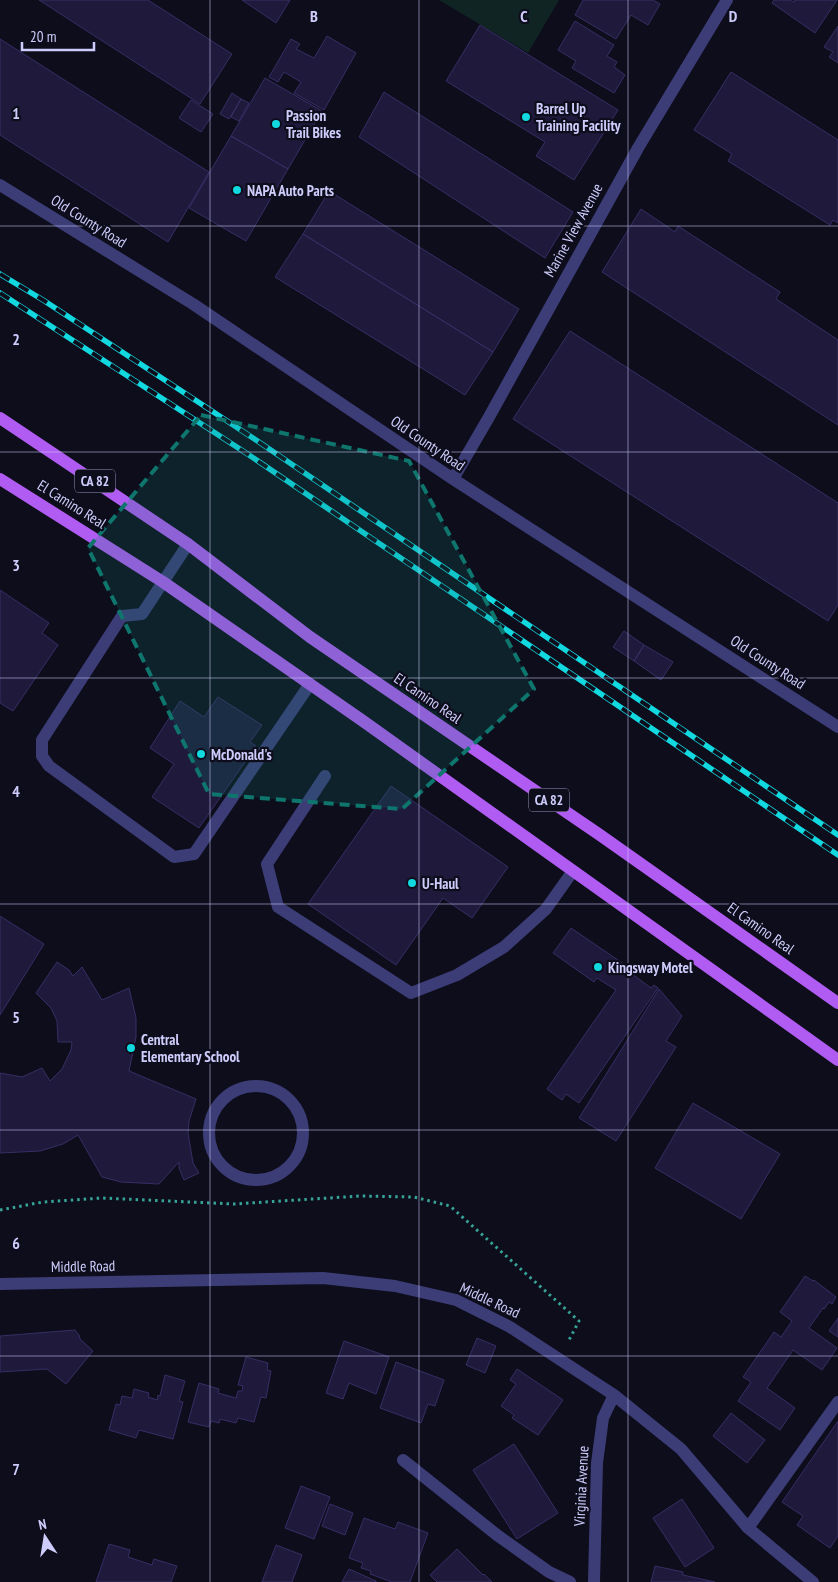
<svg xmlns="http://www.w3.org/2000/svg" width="838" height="1582" font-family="'PT Sans Narrow',sans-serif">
	<rect width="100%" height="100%" fill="#0e0d1c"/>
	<!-- green -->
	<path fill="#102523" d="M439,0H559L528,53Z"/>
	<!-- building -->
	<path fill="#1f1a3b" stroke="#362e65" d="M39,0H148L232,54L200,104Z
		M242,0H290L276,23Z
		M583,0H653L660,4L648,25L631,15L616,39L575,15Z
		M774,0H790L794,2L795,0H837L815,33L772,3Z
		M575,21L614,45L607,56L617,62L614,67L625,75L614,93L572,68L576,61L558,50Z
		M480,25L618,110L574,180L536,156L545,142L446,81Z
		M838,26V63L829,57L833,52L824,47Z
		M327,36L356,53L324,110L294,93L301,82L284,72L278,82L269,77L291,39L300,44L296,49L314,58Z
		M0,39L209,172L168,242L0,135Z
		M731,72L838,140V223L833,220L830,225L728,161L732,154L694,130Z
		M265,78L322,111L288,169L231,136Z
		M384,92L573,212L545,258L359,137Z
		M232,93L241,99L229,119L220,114Z
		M241,99L249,103L239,121L231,117Z
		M191,100L213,114L201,132L179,118Z
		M231,136L288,169L246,241L189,208Z
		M329,191L519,309L493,352L303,234Z
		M641,209L675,232L678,226L780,292L776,299L838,340V425L602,272Z
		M303,234L493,352L465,395L275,277Z
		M570,331L838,503V605L828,621L513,419Z
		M0,590L49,623L42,633L58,645L13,711L0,703Z
		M624,631L644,645L634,661L613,647Z
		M644,645L673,662L661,680L634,661Z
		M218,697L262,725L250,742L256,746L199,828L152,797L174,764L150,748L180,701L204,717Z
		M391,786L508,867L472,918L443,898L396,965L308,904Z
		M0,916L44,944L0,1015Z
		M571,928L634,971L632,974L651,988L654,985L658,988L579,1103L566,1094L562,1100L547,1089L616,990L597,978L594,982L553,953Z
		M57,962L69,970L73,976L82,967L102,1000L129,988L136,1018V1037L129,1071L196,1099L189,1121L188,1133L193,1163L199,1173L184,1180L179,1168V1162L159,1184L121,1182L102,1177L78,1135L63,1144L40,1151L0,1153V1073L22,1077L42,1068L50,1081L62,1069L71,1050L72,1042H58L57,1021L51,1008L36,993Z
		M659,989L682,1016L666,1041L676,1047L616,1141L579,1118Z
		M693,1103L780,1154L741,1219L655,1168Z
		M805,1276L813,1281L814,1280L836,1297L832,1304L829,1302L824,1309L823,1308L809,1328L837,1348L822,1370L793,1350L767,1388L795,1408L780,1430L738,1401L751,1382L743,1377L774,1332L781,1337L792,1321L780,1312Z
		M838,1318V1337L829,1331Z
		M75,1330L79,1335L80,1339L93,1351L66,1384L47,1369L0,1372V1336Z
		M477,1338L496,1346L485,1373L466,1365Z
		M344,1341L389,1357L376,1394L349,1383L343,1399L326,1393Z
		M246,1357L268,1363L267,1370L271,1371L266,1398L261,1397L254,1422L238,1418L236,1423L220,1419L219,1423L211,1421L209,1427L188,1422L199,1383L219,1389L218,1393L236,1398L238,1391H242L243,1386L238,1385Z
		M396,1362L444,1380L435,1406L428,1404L421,1423L380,1408Z
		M517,1369L563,1400L538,1435L512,1418L514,1415L501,1406L516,1384L510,1380Z
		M165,1375L185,1381L179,1401L183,1402L173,1439L139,1430L136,1438L109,1430L116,1404L120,1405L122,1396L132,1398L134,1389L149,1393L148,1397L157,1400L158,1395L160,1396Z
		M731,1413L765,1440L747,1463L713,1436Z
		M838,1421V1536L830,1548L797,1525L803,1516L782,1502Z
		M514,1444L558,1513L517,1539L473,1470Z
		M301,1486L330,1497L314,1539L285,1528Z
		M682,1499L714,1548L685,1567L653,1518Z
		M330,1504L353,1513L345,1535L322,1526Z
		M364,1518L395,1529L398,1522L428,1533L410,1582H392L370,1574L371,1571L361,1568L363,1563L349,1558Z
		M109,1544L130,1550L128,1557L152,1565L154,1559L177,1566L171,1582H96Z
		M276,1545L302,1555L292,1582H262Z
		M457,1549L483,1575L484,1574L492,1582H437L430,1575Z
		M655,1566L683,1572V1575L715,1582H651Z
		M349,1569L376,1581V1582H342Z"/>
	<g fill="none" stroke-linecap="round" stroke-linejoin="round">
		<!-- path -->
		<path stroke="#36a497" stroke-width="3" stroke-dasharray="2.5 4" stroke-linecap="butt" d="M0,1210L43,1202L102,1198L234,1204L360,1196L414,1197L450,1206L579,1321L568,1342"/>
		<!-- minor -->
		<path stroke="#3c3d77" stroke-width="12" d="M0,185L193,304L453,479L838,727
			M453,479L489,417L638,148L727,0
			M188,544L142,614L122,616L42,740V756L49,766L174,857L194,854L310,684
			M325,776L267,864L278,907L411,993L457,975L504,947L546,909L573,871
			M209 1133a47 47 0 1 1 94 0a47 47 0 1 1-94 0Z
			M0,1284L323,1278L395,1286L456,1300L510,1327L614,1395L681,1449L748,1528L813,1582
			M403,1460L497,1535L549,1572L570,1582
			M748,1528L838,1402
			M594,1582L597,1463L603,1418L614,1395"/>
		<!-- major -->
		<path stroke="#b05cf2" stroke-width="12" d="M0,418L188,544L310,637L600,835L838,1003
			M0,479L163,582L363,721L838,1060"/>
		<!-- rail casing -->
		<g stroke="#12d8e0" stroke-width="5.5">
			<path id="rail" d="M0,274L43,300L256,440L838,835
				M0,293L246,453L838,855"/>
		</g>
		<!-- rail -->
		<use href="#rail" stroke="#0e0d1c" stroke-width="4" stroke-dasharray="11" stroke-linecap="butt"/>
	</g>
	<!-- marked area -->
	<path fill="#0f766e" fill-opacity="0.2" stroke="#0f766e" stroke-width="4" stroke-dasharray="10 6" stroke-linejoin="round" d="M201,415L409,461L534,689L402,809L209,794L88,548Z"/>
	<!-- grid -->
	<path fill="none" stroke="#ceccfb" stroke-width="1" stroke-opacity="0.55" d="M210,0V1582M419,0V1582M628,0V1582M0,226H838M0,452H838M0,678H838M0,904H838M0,1130H838M0,1356H838"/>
	<!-- markers -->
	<g fill="#12d8e0" stroke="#0e0d1c" stroke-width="2">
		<circle cx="526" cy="117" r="5"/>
		<circle cx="276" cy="124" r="5"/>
		<circle cx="237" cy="190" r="5"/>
		<circle cx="201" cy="754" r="5"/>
		<circle cx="412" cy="883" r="5"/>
		<circle cx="598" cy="967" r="5"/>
		<circle cx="131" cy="1048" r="5"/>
	</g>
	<g text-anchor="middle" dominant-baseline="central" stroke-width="4.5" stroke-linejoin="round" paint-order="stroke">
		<!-- shield labels -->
		<g fill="#0e0d1c" stroke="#9493b8" stroke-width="1">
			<rect x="75" y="469.5" width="40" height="23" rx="4"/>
			<rect x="529" y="788.5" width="40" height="23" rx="4"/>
		</g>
		<g font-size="14" font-weight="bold" fill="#ceccfb">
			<text x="95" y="481">CA 82</text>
			<text x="549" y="800">CA 82</text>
		</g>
		<!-- poi labels -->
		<g font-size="15" font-weight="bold" fill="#ceccfb" stroke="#0e0d1c" text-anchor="start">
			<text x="536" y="108">Barrel Up<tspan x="536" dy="17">Training Facility</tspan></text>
			<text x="286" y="115">Passion<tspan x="286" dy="17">Trail Bikes</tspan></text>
			<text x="247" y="190">NAPA Auto Parts</text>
			<text x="211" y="754">McDonald's</text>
			<text x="422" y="883">U-Haul</text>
			<text x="608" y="967">Kingsway Motel</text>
			<text x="141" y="1039">Central<tspan x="141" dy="17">Elementary School</tspan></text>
		</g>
		<!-- street labels -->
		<g font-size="15" fill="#ceccfb" stroke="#0e0d1c">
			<text transform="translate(89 221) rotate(32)">Old County Road</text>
			<text transform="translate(573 230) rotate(-61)">Marine View Avenue</text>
			<text transform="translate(428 443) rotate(34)">Old County Road</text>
			<text transform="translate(72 504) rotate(32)">El Camino Real</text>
			<text transform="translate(768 662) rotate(33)">Old County Road</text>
			<text transform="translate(428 698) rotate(34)">El Camino Real</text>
			<text transform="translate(761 928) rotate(35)">El Camino Real</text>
			<text transform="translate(83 1266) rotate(-1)">Middle Road</text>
			<text transform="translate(490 1300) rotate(25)">Middle Road</text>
			<text transform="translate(581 1486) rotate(-87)">Virginia Avenue</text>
		</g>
	</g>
	<g font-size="16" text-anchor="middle" font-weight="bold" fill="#ceccfb" stroke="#0e0d1c" stroke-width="4.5" stroke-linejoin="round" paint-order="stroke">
		<text x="314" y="22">B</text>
		<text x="524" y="22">C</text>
		<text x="733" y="22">D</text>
		<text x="16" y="119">1</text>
		<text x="16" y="345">2</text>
		<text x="16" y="571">3</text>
		<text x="16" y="797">4</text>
		<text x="16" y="1023">5</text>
		<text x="16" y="1249">6</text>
		<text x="16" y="1475">7</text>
	</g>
	<!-- north arrow -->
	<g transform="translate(45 1537) rotate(348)" stroke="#0e0d1c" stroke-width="4" paint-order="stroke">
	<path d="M0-4L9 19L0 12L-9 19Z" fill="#ceccfb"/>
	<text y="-8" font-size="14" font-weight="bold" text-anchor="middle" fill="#ceccfb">N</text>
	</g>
	<!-- scale -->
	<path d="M22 42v8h72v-8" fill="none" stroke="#ceccfb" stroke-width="2.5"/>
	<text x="30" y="42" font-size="15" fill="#ceccfb" stroke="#0e0d1c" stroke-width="4" paint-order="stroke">20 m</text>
</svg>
